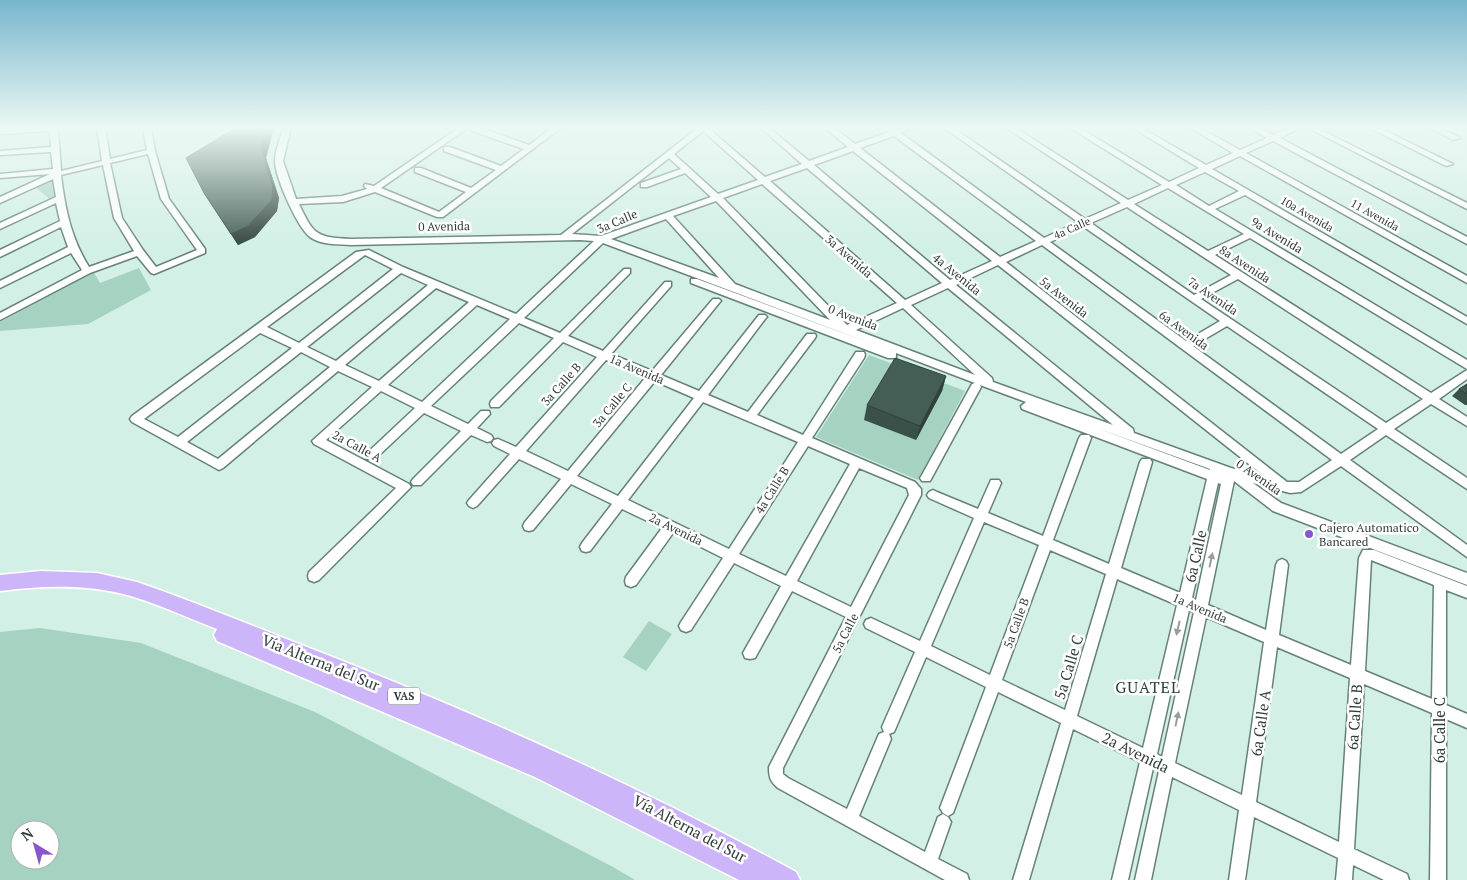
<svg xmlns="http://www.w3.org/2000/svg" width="1467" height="880" font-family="'PT Serif',serif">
	<rect width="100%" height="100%" fill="#d2f0e5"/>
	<!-- green -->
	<path fill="#a6d2c2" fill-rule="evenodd" d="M54,179L56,197L51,200L35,187Z
		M139,268L151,290L88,324L0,331V322L80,279L94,273L100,283Z
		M869,355L965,391L918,480L816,437Z
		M649,621L672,634L646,671L623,657Z
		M40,628L141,643L315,712L613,867L635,880H0V632ZM20,830H50V860H20Z"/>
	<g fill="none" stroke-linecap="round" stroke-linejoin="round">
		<!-- minor casing -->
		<g stroke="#668178" stroke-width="3">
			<path id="minor" d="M40,127H58L61,171L102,161L97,127H105L110,159L147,150L143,127H151L155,151L169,199L205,249V253L154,274L151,273L137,256L90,273L0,320V313L82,270L71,253L0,288V281L68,247L61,227L0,257V250L60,221L56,203L0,229V223L56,197L53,179L0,203V197L50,174L0,178V174L53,169L51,152L0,155V151L51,147L50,131L0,134V130ZM148,154L161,199L197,250L156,267L143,250L122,218L110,163ZM103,165L114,218L134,251L89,267C71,238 65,209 61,175Z
				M283,127H291L283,161L296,199L342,196L367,189L364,186L365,184L374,186L460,127H469L381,188L439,212L466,192L415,172V168H421L471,188L496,170L444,151V147H450L501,166L524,149L472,131V127H478L529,145L553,127H562L443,217H437L375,192L343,202L299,204C314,236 317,237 351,239L561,235L699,127H707L765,177L802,164L760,127H768L809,161L848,147L824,127H833L855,144L889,132L883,127H892L896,130L904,127H915L901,133L1044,238L1078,222L943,127H952L1085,219L1121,203L1005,127H1014L1128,200L1162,185L1069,127H1078L1169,182L1199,168L1131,127H1140L1206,165L1233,153L1189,127H1198L1240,150L1267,138L1249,127H1258L1274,135L1292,127H1302L1280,138L1467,237V244L1273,141L1246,153L1467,276V283L1240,156L1212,169L1467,317V324L1245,195L1215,209L1467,360V369L1250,238L1215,255L1431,393L1467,370V379L1439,399L1467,417V426L1431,404L1394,429L1467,478V489L1386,435L1350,460L1467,545V557L1341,466L1301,492L1290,493L1253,483L1281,503L1467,573V585L1273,511L1234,481L1208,605L1266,630L1276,565L1278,561L1282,559L1286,561L1288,565L1279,635L1351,665L1359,558L1363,550H1374L1467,586V598L1446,590V705L1467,714V728L1446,719V880H1430L1432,713L1364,684L1354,849L1407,874L1409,880H1384L1353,865L1352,880H1336L1338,858L1254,817L1245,880H1229L1239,810L1172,777L1151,880H1135L1159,771L1153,768L1128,880H1112L1140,762L1073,729L1029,880H1013L1061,723L998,692L953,813L948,816L943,813L940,808L986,687L926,657L894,732L889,734L891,739L859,816L925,852L938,817L943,814L948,817L951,822L938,859L967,874L969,880H945L778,788C770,781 769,777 769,767L846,617L792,591L755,658L750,659L745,658L743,653L781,586L734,563L691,630L686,632L681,630L679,626L681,622L723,558L673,533L636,585L631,587L626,585L625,581L626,577L662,528L622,509L590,551L586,552L582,551L580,547L582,543L612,504L571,484L533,530L529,531L525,530L523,526L525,522L561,479L519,459L477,506L473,508L469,506L467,503L469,500L510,454L494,446L492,443L494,440L498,439L516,447L597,357L563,342L499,407H491L490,404L491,401L554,338L519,323L431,406L468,424L481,411H489L490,414L477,428L491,435L493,438L491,441L487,442L471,435L421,485H413L411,482L413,479L461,431L424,413L375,459H367L365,456L367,453L415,408L381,391L326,440L409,484L411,487L319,580L314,582L309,580L308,576L309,572L396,488L314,444L312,441L372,387L338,371L223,468L219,470L132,422L130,419L132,416L356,252L369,250L403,267L516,314L594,241L580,240L351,245C338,244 320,245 310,237C297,227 275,177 275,161C275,150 281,138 283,127ZM703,131L758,180L718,194L674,154ZM894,136L1036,241L1000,257L860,148ZM853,151L992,261L950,280L814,165ZM669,158L681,169L641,183V187H647L685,173L711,197L601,236L572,234ZM807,168L936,278L942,283L905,300L770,181ZM1205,172L1239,191L1209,206L1176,185ZM762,184L897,303L847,325L723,198ZM1168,188L1244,234L1208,251L1134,204ZM716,201L719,204L830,320L735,284L673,216ZM1127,207L1231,275L1194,295L1091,223ZM666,219L719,278L611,239ZM1084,227L1220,321L1186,341L1050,242ZM603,243L878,346L697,279H691V283L888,358H896V353L975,383L972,384L922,475L920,478L922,481H930L981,387L980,385L1026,402L1021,406L1022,409L1207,479L1180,593L1121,568L1152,462L1150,459H1142L1140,462L1109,564L1053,540L1091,438L1089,435H1081L1079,438L1043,536L988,513L1001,483L999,480H991L978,509L937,492L933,490L929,492L927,495L929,498L974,518L920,641L871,618L866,620L864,624L866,628L915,652L882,727L884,732L879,734L847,809L788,778L783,774V768L921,495V489L915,482L812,438L864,358L865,355L864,352H856L803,435L757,415L815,338L816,336L815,334H807L748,412L708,395L765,319L767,317L765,315H759L699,391L661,375L719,303L721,301L719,299H713L652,371L611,354L671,286V282H665L603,351L568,336L630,273V269H624L560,333L524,318ZM1042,245L1332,460L1299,482H1287L1006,262ZM365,255L393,269L299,343L267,327ZM998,265L1264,476L1231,468L1134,433L1133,429L956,285ZM401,273L428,285L336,361L307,347ZM1238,279L1423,399L1386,423L1201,299ZM436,288L469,302L379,381L345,365ZM948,288L1113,425L993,382L992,378L911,305ZM477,305L510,319L422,402L388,385ZM903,308L975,375L856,330ZM1227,326L1378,429L1341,454L1193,346ZM260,333L292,348L178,437L144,419ZM301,352L330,367L218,459L187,442ZM606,360L646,377L568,471L526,451ZM655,381L694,398L618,496L577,476ZM703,402L798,442L729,549L628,500ZM1094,427L1210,469V470ZM808,446L850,464L786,576L739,554ZM859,468L907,488L909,495L851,607L797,581ZM1218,483L1221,484L1196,600L1192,598ZM984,522L1039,545L990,675L931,646ZM1050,550L1106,574L1065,710L1002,680ZM1371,560L1434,585L1432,699L1365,671ZM1117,579L1177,605L1143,748L1077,716ZM1189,610L1194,612L1162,757L1157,754ZM1206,617L1264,642L1242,795L1175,763ZM1277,647L1350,678L1339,842L1256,802Z
				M1306,127H1315L1467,203V209Z
				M1368,127H1378L1453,164L1446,166Z
				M1429,127H1439L1460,138L1453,140Z"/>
		</g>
		<!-- highway casing -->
		<g stroke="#fff" stroke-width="3">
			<path id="highway" d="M41,571L97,573L137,582C186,599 233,618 281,637C458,705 630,781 796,872L800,880H739L535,777L217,641L214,635L217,629C185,617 153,601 119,593C80,584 39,586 0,591V575Z"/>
		</g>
		<!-- minor -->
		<use href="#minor" fill="#fff" fill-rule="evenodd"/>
		<!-- highway -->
		<use href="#highway" fill="#cdb5f9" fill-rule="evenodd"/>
	</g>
	<!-- wall -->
	<path fill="#3a5149" d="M237,127H274L266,158L279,198L277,211L255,237L238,245L211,204L204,193Z
		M946,376L942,391L916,440L864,420L867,405Z
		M1467,384V405H1465L1452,396L1459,389Z"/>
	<!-- shaded-wall -->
	<path fill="#30423c" d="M266,127H274L266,158L279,198L277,211L255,237L238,245L231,234L261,147Z
		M946,376L942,391L916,440L920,426Z"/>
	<!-- building -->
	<path fill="#445e55" stroke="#30423c" d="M237,127H266L261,147L273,187L272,200L248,226L231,234L204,193L186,158Z
		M895,358L946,376L920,426L867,405Z
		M1467,384V394L1459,389Z"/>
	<!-- one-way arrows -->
	<defs><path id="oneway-solid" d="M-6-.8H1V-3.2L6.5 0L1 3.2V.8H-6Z" transform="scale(1.25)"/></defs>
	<g fill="#989e9c">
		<use href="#oneway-solid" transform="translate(1211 560) rotate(-78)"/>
		<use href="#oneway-solid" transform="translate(1178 628) rotate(103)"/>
		<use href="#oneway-solid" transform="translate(1177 719) rotate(-78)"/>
	</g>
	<!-- sky -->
	<linearGradient id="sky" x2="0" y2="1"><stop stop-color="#79b6cc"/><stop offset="0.51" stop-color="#ebf8f3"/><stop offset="1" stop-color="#ebf8f3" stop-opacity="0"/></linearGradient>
	<rect width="1467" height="250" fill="url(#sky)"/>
	<!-- markers -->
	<circle fill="#8956ce" stroke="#fff" stroke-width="2" cx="1309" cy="534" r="5"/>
	<g text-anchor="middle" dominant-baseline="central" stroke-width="5" stroke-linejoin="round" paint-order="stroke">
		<!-- far-street labels -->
		<g font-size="11" fill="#313d39" stroke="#fff">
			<text transform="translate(1307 214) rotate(30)">10a Avenida</text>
			<text transform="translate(1375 215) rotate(29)">11 Avenida</text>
			<text transform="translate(1072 228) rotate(-24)">4a Calle</text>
		</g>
		<!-- shield labels -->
		<rect fill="#fff" stroke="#6f7774" stroke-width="1" x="388" y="687.5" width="32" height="17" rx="4"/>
		<g font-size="11" font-weight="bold" fill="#313d39">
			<text x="404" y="696">VAS</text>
		</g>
		<!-- street labels -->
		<g font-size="12" fill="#313d39" stroke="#fff">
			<text transform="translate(617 221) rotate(-23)">3a Calle</text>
			<text transform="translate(444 226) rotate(-1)">0 Avenida</text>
			<text transform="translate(1277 235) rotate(31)">9a Avenida</text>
			<text transform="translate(849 256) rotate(41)">3a Avenida</text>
			<text transform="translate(1245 264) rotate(33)">8a Avenida</text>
			<text transform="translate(957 274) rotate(39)">4a Avenida</text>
			<text transform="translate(1213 296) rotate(34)">7a Avenida</text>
			<text transform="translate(1064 297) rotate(38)">5a Avenida</text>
			<text transform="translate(853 317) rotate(21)">0 Avenida</text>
			<text transform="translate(1184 330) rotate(36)">6a Avenida</text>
			<text transform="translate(637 369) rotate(23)">1a Avenida</text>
			<text transform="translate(561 384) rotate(-48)">3a Calle B</text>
			<text transform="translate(612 405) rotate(-50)">3a Calle C</text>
			<text transform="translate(357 446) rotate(28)">2a Calle A</text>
			<text transform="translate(1259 477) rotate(35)">0 Avenida</text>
			<text transform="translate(772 490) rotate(-58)">4a Calle B</text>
			<text transform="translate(676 529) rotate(26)">2a Avenida</text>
			<text transform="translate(1200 608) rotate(23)">1a Avenida</text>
			<text transform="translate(1016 623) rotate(-70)">5a Calle B</text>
			<text transform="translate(845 633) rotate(-63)">5a Calle</text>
		</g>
		<!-- poi labels -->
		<g font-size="12" fill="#313d39" stroke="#fff" text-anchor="start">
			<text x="1319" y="527">Cajero Automatico<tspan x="1319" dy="14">Bancared</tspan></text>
		</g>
		<!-- near-street labels -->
		<g font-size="15" fill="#313d39" stroke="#fff">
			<text transform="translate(1195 556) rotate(-77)">6a Calle</text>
			<text transform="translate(321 662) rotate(22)">Vía Alterna del Sur</text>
			<text transform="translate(1068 667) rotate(-73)">5a Calle C</text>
			<text transform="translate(1354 717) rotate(-86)">6a Calle B</text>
			<text transform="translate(1260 723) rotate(-82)">6a Calle A</text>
			<text transform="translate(1439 730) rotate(-90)">6a Calle C</text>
			<text transform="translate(1136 752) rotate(26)">2a Avenida</text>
			<text transform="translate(690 828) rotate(28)">Vía Alterna del Sur</text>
		</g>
		<!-- near-neighbourhood labels -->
		<g font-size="16" letter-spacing="1" fill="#284139" stroke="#fff">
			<text x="1148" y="687">GUATEL</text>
		</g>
	</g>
	<!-- north arrow -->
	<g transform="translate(35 845) rotate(323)"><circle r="24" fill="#ffffff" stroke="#adb1b0"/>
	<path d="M0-4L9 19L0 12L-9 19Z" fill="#8956ce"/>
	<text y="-8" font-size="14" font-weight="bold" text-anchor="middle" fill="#313d39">N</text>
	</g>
</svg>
